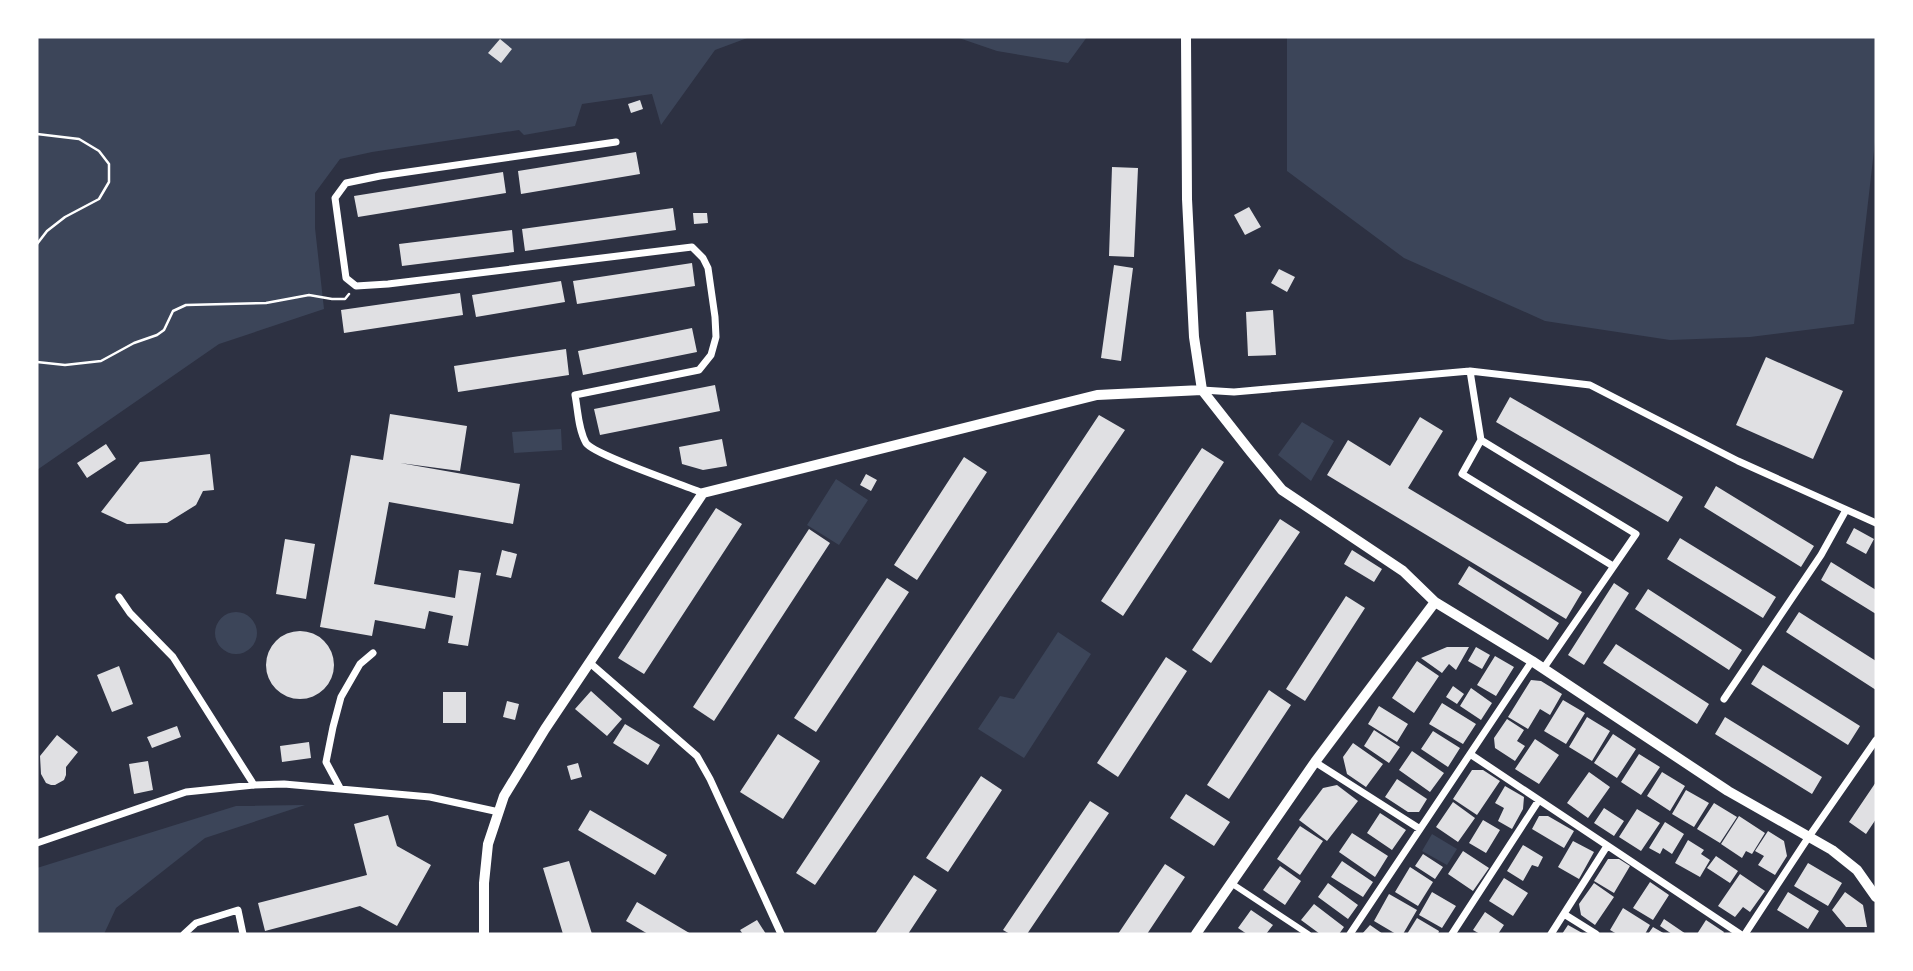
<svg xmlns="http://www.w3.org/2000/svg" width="1913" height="971" font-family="'Public Sans',sans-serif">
	<rect width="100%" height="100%" fill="#2d3142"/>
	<!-- green -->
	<path fill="#3c4559" d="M37,37H750L715,50L661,125L652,94L582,104L575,126L524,135L519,130L372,152L340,159L315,193V228L324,309L219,344L37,470Z
		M956,37H1087L1068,63L997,51Z
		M1287,37H1876V133L1854,324L1750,337L1670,340L1545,321L1404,258L1287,171Z
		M1302,422L1334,441L1311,481L1278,455Z
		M561,429L562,450L514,453L512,432Z
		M836,479L868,500L839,545L807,525Z
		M215 633a21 21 0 1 1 42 0a21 21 0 1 1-42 0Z
		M1058,632L1091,654L1024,758L978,729L1000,696L1014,699Z
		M305,805L205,838L116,908L104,934H37V868L236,806Z
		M1432,834L1457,849L1447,865L1422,851Z"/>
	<!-- building -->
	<path fill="#e0e0e3" d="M500,39L512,49L501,63L488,53Z
		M640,100L643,109L631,113L628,104Z
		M636,152L640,174L521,194L518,171Z
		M1112,167L1138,168L1134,257L1109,256Z
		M503,172L506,193L358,217L354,196Z
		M1249,207L1261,227L1245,235L1234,215Z
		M673,208L676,230L525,251L522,229Z
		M693,213H707L708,223L694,224Z
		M512,230L514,252L402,266L399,244Z
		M692,263L695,286L577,304L573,281Z
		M1114,265L1133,268L1121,361L1101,358Z
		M1279,269L1295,277L1287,292L1271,283Z
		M561,281L565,302L476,317L472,295Z
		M460,293L463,315L344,333L341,310Z
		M1273,310L1276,355L1248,356L1246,312Z
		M692,328L697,352L583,375L578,351Z
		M566,349L569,375L458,392L454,366Z
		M1766,357L1843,391L1813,459L1736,425Z
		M715,385L720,411L600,435L594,409Z
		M1510,397L1683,497L1668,522L1496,422Z
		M390,414L467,426L460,471L400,463L520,484L513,524L389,502L374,584L455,598L459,570L481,573L468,646L448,643L453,616L429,611L425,629L375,620L372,636L320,627L351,455L383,460Z
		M1099,415L1125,430L815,885L796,873Z
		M1420,417L1443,431L1408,488L1582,592L1566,619L1327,475L1348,440L1390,466Z
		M722,439L727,466L703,470L682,464L679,447Z
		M106,444L116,459L87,478L77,463Z
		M1202,448L1224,462L1123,616L1101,601Z
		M210,454L214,490L203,491L196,505L167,523L127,524L101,512L140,462Z
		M964,457L987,472L917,580L894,565Z
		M866,474L877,480L871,491L860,485Z
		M1716,486L1814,546L1801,567L1704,507Z
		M716,508L742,524L644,674L618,658Z
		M1280,519L1300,532L1211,663L1192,650Z
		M1854,528L1874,539L1866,554L1846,543Z
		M809,529L830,543L714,721L693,707Z
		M1680,538L1776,597L1763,618L1667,559Z
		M285,539L315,544L306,599L276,594Z
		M502,550L517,554L511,578L496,575Z
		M1352,550L1382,569L1374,582L1344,564Z
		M1831,562L1876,590V614L1821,580Z
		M1469,566L1559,623L1548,640L1458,584Z
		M887,578L909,592L816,732L794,718Z
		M1614,583L1629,593L1584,665L1568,655Z
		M1648,589L1742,650L1729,670L1635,609Z
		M1346,596L1365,608L1305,701L1286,689Z
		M1799,612L1876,661V690L1786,632Z
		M266 665a34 34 0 1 1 68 0a34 34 0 1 1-68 0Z
		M1616,644L1709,704L1697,724L1603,663Z
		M1447,647H1469L1456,670L1449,664L1442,673L1421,658Z
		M1476,647L1490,655L1482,669L1468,661Z
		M1495,656L1514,667L1496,696L1477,685Z
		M1166,657L1187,671L1118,777L1097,763Z
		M1417,661L1439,676L1414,713L1392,698Z
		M1763,665L1860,726L1848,745L1751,684Z
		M119,666L133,704L112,712L97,675Z
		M1531,680L1541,681L1562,694L1550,715L1540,709L1528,729L1508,717Z
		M1453,686L1464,694L1457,704L1446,697Z
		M1471,688L1492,703L1481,720L1460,706Z
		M1269,690L1291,705L1229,799L1207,785Z
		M591,691L622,719L607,736L575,709Z
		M443,692H466V723H443Z
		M1563,700L1585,713L1566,744L1544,731Z
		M507,701L519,704L515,720L503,717Z
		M1442,703L1476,724L1463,744L1429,724Z
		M1379,706L1408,724L1397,742L1368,724Z
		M1587,717L1610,731L1592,761L1569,747Z
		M1725,717L1822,777L1812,794L1715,734Z
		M1507,719L1524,730L1517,741L1525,746L1515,761L1495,748L1494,738Z
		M625,724L660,745L648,765L613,743Z
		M177,726L181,737L152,748L147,737Z
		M1374,730L1400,747L1389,763L1364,746Z
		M1433,731L1460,748L1448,767L1421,749Z
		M778,734L820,761L783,819L740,792Z
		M1613,734L1636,749L1617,778L1594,763Z
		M57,735L78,752L66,767V775L64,780L55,785H51L46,783L41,774L40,756Z
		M1535,739L1559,755L1539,784L1515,769Z
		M309,742L311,758L282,762L280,746Z
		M1353,743L1383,764L1366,787L1347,774L1343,757Z
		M1412,751L1444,773L1430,792L1399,770Z
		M1639,754L1660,767L1641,795L1621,782Z
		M148,761L153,790L134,794L129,764Z
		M578,763L582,777L571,780L567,766Z
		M1472,770H1483L1500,781L1477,815L1453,799Z
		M1589,772L1610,787L1588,818L1567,803Z
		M1662,772L1685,786L1670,811L1647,796Z
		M981,776L1002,790L948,872L926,858Z
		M1397,779L1427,799L1419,812H1408L1385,797Z
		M1876,782V819L1866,834L1849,822Z
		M1337,785L1358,801L1327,841L1299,820L1323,788Z
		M1505,786L1524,797L1523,809L1512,829L1498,821L1504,808L1495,803Z
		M1686,790L1709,803L1694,827L1672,814Z
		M1186,794L1230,822L1214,846L1170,818Z
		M1090,801L1109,813L1027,934H1010L1003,930Z
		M1453,802L1475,818L1458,842L1436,827Z
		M1714,803L1737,817L1720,843L1697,829Z
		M1604,808L1624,821L1614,836L1594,823Z
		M1637,809L1660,823L1641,851L1619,837Z
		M590,810L667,855L655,875L578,830Z
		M1380,813L1406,830L1392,850L1367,833Z
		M388,815L397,846L431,865L397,926L360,906L265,931L258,903L367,875L354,824Z
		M1539,816H1548L1574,831L1564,848L1532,829Z
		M1739,816L1765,833L1752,854L1746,851L1742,858L1721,844Z
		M1483,820L1500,830L1486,853L1469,843Z
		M1665,822L1684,834L1672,854L1663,848L1660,854L1649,848Z
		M1300,826L1323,841L1300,875L1277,859Z
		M1768,831L1784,841L1787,856L1775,875L1758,865L1764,856L1755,851Z
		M1352,833L1388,856L1375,877L1339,852Z
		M1688,840L1704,850L1701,854L1710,860L1700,877L1675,863Z
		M1573,841L1594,852L1579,879L1558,867Z
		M1523,845L1543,857L1538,867L1532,865L1523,881L1507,871Z
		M1463,851L1489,868L1473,891L1448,874Z
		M1423,854L1443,867L1435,879L1415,866Z
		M1716,856L1738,871L1730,883L1707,868Z
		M1608,859H1619L1630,866L1614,893L1594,881Z
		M569,861L592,934H563L543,868Z
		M1342,861L1373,882L1363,897L1331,877Z
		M1808,863L1842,883L1828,906L1794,886Z
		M1165,864L1185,877L1147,934H1118Z
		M1280,866L1301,881L1285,905L1263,890Z
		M1410,867L1433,882L1418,906L1395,892Z
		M1740,874L1765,891L1750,912L1743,907L1735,917L1718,906Z
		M914,875L937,890L908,934H875Z
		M1504,878L1528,893L1513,916L1489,901Z
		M1650,882L1669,895L1653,920L1633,908Z
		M1328,883L1358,905L1348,919L1318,897Z
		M1594,883L1614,897L1595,925L1581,915L1579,904Z
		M1432,892L1456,906L1442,928L1419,915Z
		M1788,892L1819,911L1808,929L1777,910Z
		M1845,892L1863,905L1867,927H1846L1832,910Z
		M1389,894L1417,910L1403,934H1396L1374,921Z
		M637,902L691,934H648L626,921Z
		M1314,904L1344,927L1339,934H1320L1301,920Z
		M1623,908L1650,925L1645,934H1617L1610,930Z
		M1251,910L1273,925L1266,934H1247L1238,928Z
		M1485,912L1504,925L1498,934H1480L1473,930Z
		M1417,918L1439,931L1438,934H1407Z
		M1664,919L1686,934H1672L1660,926Z
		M757,920L766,934H743L740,930Z
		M1706,920L1724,932L1723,934H1697Z
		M1370,925L1383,934H1362Z
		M1568,925L1584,934H1562Z
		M1653,927L1665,934H1648Z"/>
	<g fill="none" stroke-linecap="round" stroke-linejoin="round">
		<!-- path -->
		<path stroke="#fff" stroke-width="2.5" d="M37,134L79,139L99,151L109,164V182L99,199L65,217L47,231L37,244
			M37,362L65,365L101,361L134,343L157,335L164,330L173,311L186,305L266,303L309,295L332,299H345L349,294"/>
		<!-- pedestrian -->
		<path stroke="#fff" stroke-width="6" d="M1231,883L1308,934"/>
		<!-- minor -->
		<path stroke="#fff" stroke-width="7" d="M616,142L380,176L346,183L335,198L346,278L356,286L388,284L692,247L703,258L708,268L715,317L716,337L711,355L699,370L575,395C578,410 578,429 586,443C594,455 684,485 703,493
			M1470,371L1481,440L1636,534L1543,669
			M1202,390L1234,392L1470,371L1590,385L1738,461L1876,523
			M1481,440L1462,474L1613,566
			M119,597L130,613L173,657L254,785
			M590,663L697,756L710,779L781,934
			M1724,699L1821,555L1846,510
			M1470,754L1740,934
			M1315,762L1420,829
			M340,788L326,762L333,727L341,697L360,664L373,653
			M37,843L186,792L254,785L284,784L430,797L499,812
			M1564,914L1596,934
			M184,934L196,923L238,910L243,934
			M1350,934L1532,661
			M1452,934L1539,800
			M1551,934L1607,846
			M1745,934L1808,838L1876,740"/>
		<!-- tertiary -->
		<path stroke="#fff" stroke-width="10" d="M1186,37L1187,199L1194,337L1202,390L1250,451L1282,490L1403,571L1435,602L1532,661L1728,791L1832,850L1857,870L1876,897
			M484,934V883L488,844L504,796L545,729L703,493L1097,395L1202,390
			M1196,934L1315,762L1435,602"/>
	</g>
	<!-- border -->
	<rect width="1913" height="971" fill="none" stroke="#ffffff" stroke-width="77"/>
</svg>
